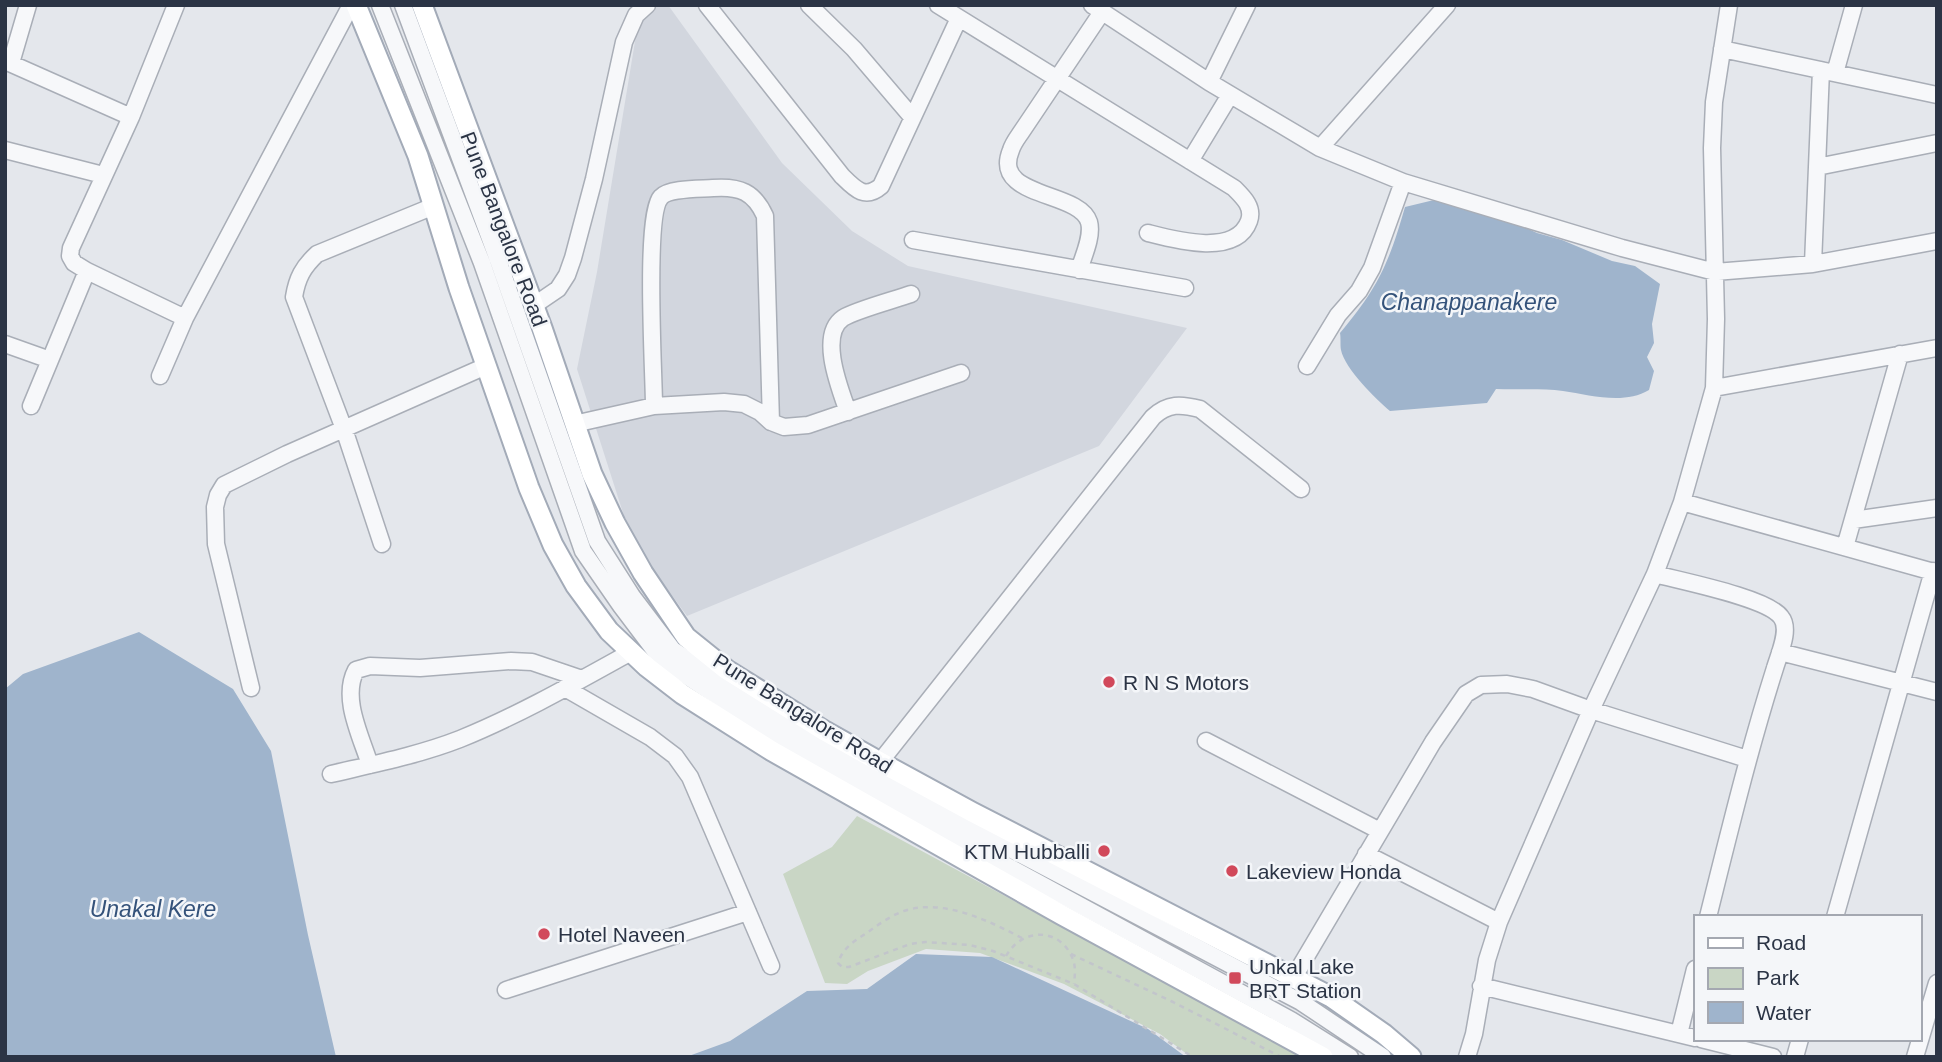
<svg xmlns="http://www.w3.org/2000/svg" width="1942" height="1062" font-family="Arial,sans-serif">
	<rect width="100%" height="100%" fill="#e4e7ec"/>
	<!-- built -->
	<path fill="#d2d6de" d="M641,5H668L782,163L852,231L908,266L1187,328L1099,446L687,616L632,541L577,369L597,272Z"/>
	<!-- green -->
	<path fill="#c9d6c5" d="M857,816L1303,1057H1191L1160,1034L1064,984L980,953L926,949L868,971L847,984L825,983L783,874L832,847Z"/>
	<!-- water -->
	<path fill="#9fb4cc" d="M1434,200L1509,220L1537,233L1562,240L1612,261L1635,266L1660,284L1652,324L1654,343L1647,357L1654,371L1649,390C1624,405 1590,395 1563,391C1541,388 1518,390 1496,389L1487,403L1390,411C1375,398 1345,369 1341,350C1340,345 1341,338 1340,333C1378,288 1389,263 1405,207Z
		M139,632L233,689L271,751L308,935L336,1057H5V689L23,674Z
		M916,954L992,957L1148,1029L1186,1057H686L730,1041L807,991L867,989Z"/>
	<g fill="none" stroke-linecap="round" stroke-linejoin="round">
		<!-- minor casing -->
		<g stroke="#a9aeb7" stroke-width="19">
			<path id="minor" d="M176,5L131,117L71,248L70,256L74,263L87,271L185,318
				M380,5L482,263L583,551L621,606L661,659L765,728L871,792L1291,1020L1350,1057
				M403,5L498,260L597,541L632,596L673,650L799,732L879,780L1301,1002L1383,1057
				M707,5L842,176C855,189 865,200 881,186L959,18
				M809,5L854,49L912,117
				M938,5L1234,188C1243,197 1254,207 1249,221C1236,257 1175,240 1148,233
				M1092,5L1209,82L1320,148L1403,182L1622,248L1715,272L1813,264L1937,241
				M1722,49L1937,95
				M5,61L131,117
				M11,63L28,5
				M1835,73L1854,5
				M1209,82L1247,5
				M1320,148L1447,5
				M5,150L103,175
				M1190,161L1230,95
				M1817,167L1937,143
				M913,240L1185,288
				M1813,264L1821,70
				M1079,270C1083,257 1093,236 1089,222C1079,190 991,199 1011,150C1013,143 1018,137 1022,131L1102,12
				M533,306L558,289L567,275L573,258L594,179L624,42L636,15L647,5
				M5,344L50,360
				M1307,366L1338,315L1359,291L1372,268L1403,182
				M160,376L185,318L351,5
				M1714,388L1937,348
				M31,406L87,271
				M654,406C654,374 644,215 661,197C669,188 701,189 713,188C740,186 754,192 765,216L771,422
				M848,412C840,389 818,335 843,318C856,310 894,300 911,294
				M574,424L654,406L724,402L744,404L760,412L771,422L784,427L808,425L961,373
				M1682,502L1937,573
				M1853,520L1937,508
				M382,544L344,429L294,297C297,278 303,267 317,254L434,206
				M1845,547L1900,354
				M1655,574C1681,581 1768,598 1781,617C1791,629 1779,654 1775,668C1749,750 1729,833 1708,917
				M1780,652L1937,692
				M251,688L216,544L215,507L218,495L224,485L287,454L486,366
				M565,688L650,737L675,756L690,777L771,966
				M1206,741L1380,831
				M880,762L1153,417C1168,403 1181,404 1200,409L1301,489
				M370,765C361,736 341,698 356,670L370,666L420,668L511,661L532,662L582,679
				M331,774C374,764 419,755 460,739C519,715 575,683 631,652
				M1366,854L1499,922
				M1835,917L1933,571
				M1294,977L1433,742L1466,694L1481,685L1507,684L1533,689L1591,710L1747,759
				M1481,986L1695,1038
				M506,990L748,912
				M1679,1034L1695,969
				M1701,1039L1773,1057
				M1467,1057L1474,1034L1487,960L1499,922L1591,710L1655,574L1682,502L1714,388L1716,319L1712,148L1714,102L1729,5
				M1795,1057L1800,1039
				M1915,1057L1937,983"/>
		</g>
		<!-- major casing -->
		<g stroke="#a3abb8" stroke-width="23">
			<path id="major" d="M356,5L418,156L459,288L529,488L553,545L576,586L609,631L647,667L682,694L772,751L1062,915L1323,1057
				M422,5L542,328L592,474L615,523L643,573L686,637L727,670L823,730L880,762L972,812L1331,997L1384,1034L1411,1057"/>
		</g>
		<!-- path -->
		<path stroke="#c2c5cb" stroke-width="2.5" stroke-dasharray="5 5" stroke-linecap="butt" d="M1022,938C987,920 941,897 901,912C889,917 878,925 868,932C855,941 843,947 838,963L842,967H849L910,944L925,942L970,945L993,951L1074,984L1193,1057
			M1071,954L1173,1002L1281,1057
			M1006,956C1021,929 1058,926 1072,957C1076,965 1075,975 1074,984"/>
		<!-- minor -->
		<use href="#minor" stroke="#f7f8fa" stroke-width="16"/>
		<!-- major -->
		<use href="#major" stroke="#fff" stroke-width="19"/>
	</g>
	<!-- markers -->
	<g fill="#d1495b" stroke="#f4f6f9" stroke-width="2.5">
		<circle cx="1109" cy="682" r="7"/>
		<circle cx="1104" cy="851" r="7"/>
		<circle cx="1232" cy="871" r="7"/>
		<circle cx="544" cy="934" r="7"/>
		<rect x="1228" y="971" width="14" height="14" rx="3.5"/>
	</g>
	<g text-anchor="middle" dominant-baseline="central" stroke-width="5" stroke-linejoin="round" paint-order="stroke">
		<!-- street labels -->
		<g font-size="21" fill="#2b3445" stroke="#f4f6f9">
			<text transform="translate(504 229) rotate(69)">Pune Bangalore Road</text>
			<text transform="translate(803 713) rotate(32)">Pune Bangalore Road</text>
		</g>
		<!-- poi labels -->
		<g font-size="21" fill="#2b3445" stroke="#f4f6f9" text-anchor="start">
			<text x="1123" y="682">R N S Motors</text>
			<text x="1090" y="851" text-anchor="end">KTM Hubballi</text>
			<text x="1246" y="871">Lakeview Honda</text>
			<text x="558" y="934">Hotel Naveen</text>
			<text x="1249" y="966">Unkal Lake<tspan x="1249" dy="24">BRT Station</tspan></text>
		</g>
		<!-- water labels -->
		<g font-size="23" font-style="italic" fill="#34527a" stroke="#f4f6f9">
			<text x="1469" y="302">Chanappanakere</text>
			<text x="153" y="909">Unakal Kere</text>
		</g>
	</g>
	<!-- border -->
	<rect width="1942" height="1062" fill="none" stroke="#2b3445" stroke-width="14"/>
	<!-- legend -->
	<rect x="1694" y="915" width="228" height="126" fill="#f4f6f9" stroke="#a4a8b1" stroke-width="2"/>
	<rect x="1708" y="938" width="35" height="10" fill="#ffffff" stroke="#a4a8b1" stroke-width="2"/>
	<text x="1756" y="950" font-size="21" fill="#2b3445">Road</text>
	<rect x="1708" y="968" width="35" height="21" fill="#c9d6c5" stroke="#a4a8b1" stroke-width="2"/>
	<text x="1756" y="985" font-size="21" fill="#2b3445">Park</text>
	<rect x="1708" y="1002" width="35" height="21" fill="#9fb4cc" stroke="#a4a8b1" stroke-width="2"/>
	<text x="1756" y="1020" font-size="21" fill="#2b3445">Water</text>
</svg>
